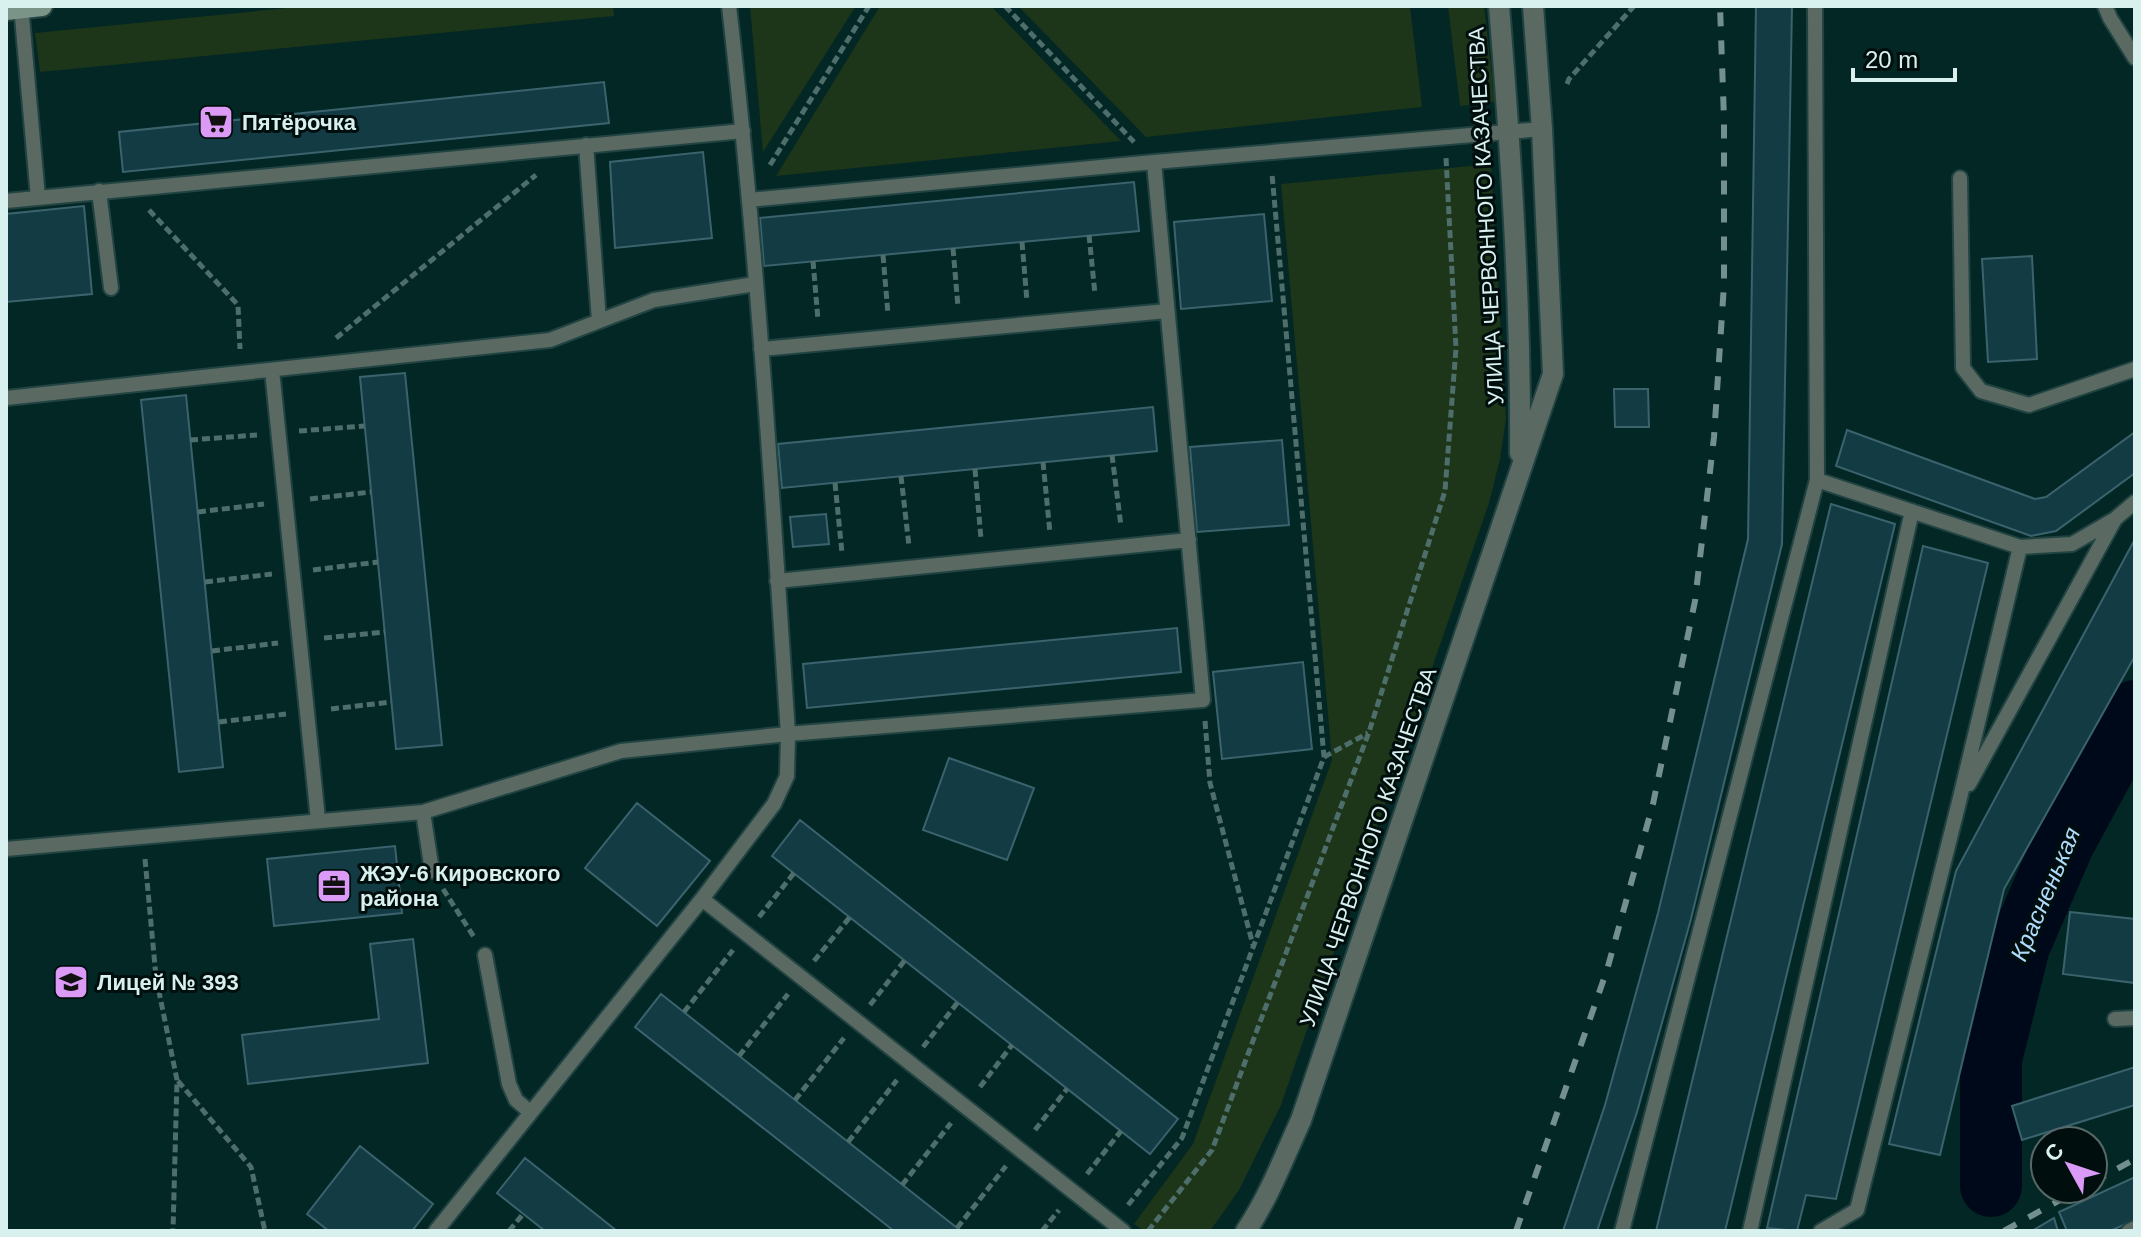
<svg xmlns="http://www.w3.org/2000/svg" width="2141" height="1237" font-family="Helvetica,sans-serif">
	<rect width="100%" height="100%" fill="#032725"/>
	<!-- green -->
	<path fill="#1d3519" d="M308,6H613L614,16L40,72L35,33Z
		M750,6H856L763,152Z
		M880,6H991L1121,141L776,176Z
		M1018,6H1410L1422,107L1146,137Z
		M1448,6H1484L1495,102L1460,106Z
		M1491,164L1506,419L1500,459L1489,503L1281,1105L1239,1190L1210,1231H1144L1134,1224L1193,1144L1332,760L1281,184Z"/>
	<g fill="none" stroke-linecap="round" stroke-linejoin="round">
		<!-- river -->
		<path stroke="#000919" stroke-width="62" d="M1991,1186V1059L2019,946L2064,842L2135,711"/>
	</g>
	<!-- building -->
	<path fill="#133b44" stroke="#3a636e" stroke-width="2" d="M1756,6H1792L1782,544L1691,919L1637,1112L1597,1231H1563L1605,1105L1658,913L1748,539Z
		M604,82L609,123L123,172L119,132Z
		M703,152L712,238L615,248L610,162Z
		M1134,182L1139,231L764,266L760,218Z
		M84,206L92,294L6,302V214Z
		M1264,214L1272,301L1181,309L1174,222Z
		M2032,256L2037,359L1988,362L1982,259Z
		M405,373L442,745L396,749L360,377Z
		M1614,389H1648L1649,427H1615Z
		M186,395L223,767L179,772L141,400Z
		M1153,407L1157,451L782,488L778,444Z
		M1847,430L2035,499L2046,497L2135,432V473L2056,531L2031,536L1836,466Z
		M1282,440L1289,525L1197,532L1190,447Z
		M1831,504L1895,524L1725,1231H1656Z
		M826,514L829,544L793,547L790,517Z
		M2135,539V656L2004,889L1940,1155L1889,1144L1956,871Z
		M1923,546L1988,563L1836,1199L1806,1195L1797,1231L1767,1228Z
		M1177,628L1181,672L807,708L803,664Z
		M1303,662L1312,749L1222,759L1213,672Z
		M949,758L1034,788L1007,860L923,830Z
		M637,803L710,861L657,926L585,868Z
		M800,820L1178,1119L1150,1154L772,856Z
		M395,846L402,913L274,926L267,859Z
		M2070,912L2135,919V983L2063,974Z
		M413,939L428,1063L248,1084L242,1035L379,1019L370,944Z
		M661,994L795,1100L961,1231H894L635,1027Z
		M2135,1067V1105L2022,1140L2012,1106Z
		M360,1146L433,1204L412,1231H329L307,1214Z
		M525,1158L617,1231H545L497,1193Z
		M2135,1177V1220L2110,1231H2067L2059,1212Z
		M2054,1218L2058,1231H2032Z"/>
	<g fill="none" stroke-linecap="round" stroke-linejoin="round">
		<!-- service casing -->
		<g stroke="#214341" stroke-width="18">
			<path id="service" d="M21,6L38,198
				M1815,6L1817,480
				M2105,6L2110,18L2135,58
				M586,145L599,321
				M1960,178L1963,368L1981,391L2029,405L2135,369
				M99,191L111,288
				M749,200L1154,162L1542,129
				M6,201L743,131
				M761,349L1167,311
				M272,370L318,820
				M6,398L550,340L654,300L755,284
				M777,581L1189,540
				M1969,784L2115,519
				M423,812L432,871
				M6,849L423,812L621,751L788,734L1203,700L1154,162
				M702,899L1123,1231
				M485,955L509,1084L516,1100L530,1112
				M2115,1019L2135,1018
				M436,1231L702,899L774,804L787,776L788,734C772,491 757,248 729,6
				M1622,1231L1817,480L2020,547L2072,544L2115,519L2135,502
				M1750,1231L1912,511
				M1821,1231L1857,1210L1959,802L2020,547
				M2129,1231L2135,1228"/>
		</g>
		<!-- minor casing -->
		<g stroke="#214341" stroke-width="24">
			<path id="minor" d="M1499,6C1511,155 1521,304 1520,453
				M1246,1231C1269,1197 1284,1157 1301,1120L1553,374L1542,129L1533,6"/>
		</g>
		<!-- secondary casing -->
		<g stroke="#214341" stroke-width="24">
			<path id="secondary" d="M6,10L42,6"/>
		</g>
		<!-- path -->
		<path stroke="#4e6e6c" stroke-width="5" stroke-dasharray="8 4" stroke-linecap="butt" d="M1005,6L1134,142
			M1567,84L1569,79L1634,6
			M770,165L869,6
			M149,210L238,305L240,349
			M1089,235L1095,294
			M1022,242L1027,301
			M953,248L958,307
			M883,255L888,314
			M813,261L818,320
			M336,338L536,175
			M299,431L364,426
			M190,440L257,435
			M1112,455L1121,526
			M1043,462L1050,533
			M975,469L981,539
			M901,476L909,546
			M835,483L842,553
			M310,499L371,492
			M198,512L264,504
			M313,570L378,562
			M205,582L272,574
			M324,638L385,632
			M212,651L278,643
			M331,709L391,702
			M1205,721L1210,783L1253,945
			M219,722L286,714
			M1324,757L1368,733
			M145,859L156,977L177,1080L173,1231
			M443,889L474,937
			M759,917L794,873
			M814,961L850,917
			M870,1005L905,960
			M684,1012L733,950
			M923,1047L958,1002
			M739,1056L788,994
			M178,1081L251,1167L265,1231
			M980,1087L1012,1045
			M795,1100L844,1038
			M1035,1130L1067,1089
			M848,1142L897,1080
			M1087,1174L1121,1131
			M902,1185L951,1123
			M1128,1205L1182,1138L1324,757L1272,174
			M957,1228L1006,1166
			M509,1231L523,1214
			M1042,1231L1059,1210
			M1148,1231L1212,1150L1369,732L1445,491L1456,348L1446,158"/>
		<!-- service -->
		<use href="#service" stroke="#5a6a63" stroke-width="14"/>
		<!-- minor -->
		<use href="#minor" stroke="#5a6a63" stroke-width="20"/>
		<!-- secondary -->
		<use href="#secondary" stroke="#7a9488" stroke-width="20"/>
		<!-- rail -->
		<path stroke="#73908e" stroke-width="6" stroke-dasharray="14 14" stroke-linecap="butt" d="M2093,1182L2135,1159
			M1516,1231L1607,970L1653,804L1695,601L1714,437L1724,284V119L1720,6
			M2004,1231L2080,1189"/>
	</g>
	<!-- icons -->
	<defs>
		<g id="supermarket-square" transform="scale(1.8)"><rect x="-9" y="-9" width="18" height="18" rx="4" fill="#da9af6" stroke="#000e0d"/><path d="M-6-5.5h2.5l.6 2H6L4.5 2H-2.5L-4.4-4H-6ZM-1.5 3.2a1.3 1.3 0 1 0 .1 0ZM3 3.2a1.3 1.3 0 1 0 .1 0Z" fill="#111"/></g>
		<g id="office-square" transform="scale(1.8)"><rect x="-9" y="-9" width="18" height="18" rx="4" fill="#da9af6" stroke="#000e0d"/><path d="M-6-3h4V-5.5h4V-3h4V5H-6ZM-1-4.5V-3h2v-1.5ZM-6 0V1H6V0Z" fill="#111"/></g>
		<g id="school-square" transform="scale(1.8)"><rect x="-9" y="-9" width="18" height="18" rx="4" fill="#da9af6" stroke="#000e0d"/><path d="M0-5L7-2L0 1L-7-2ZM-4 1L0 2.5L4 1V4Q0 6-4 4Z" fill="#111"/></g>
	</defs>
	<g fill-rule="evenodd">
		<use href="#supermarket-square" x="216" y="122"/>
		<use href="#office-square" x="334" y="886"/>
		<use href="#school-square" x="71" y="982"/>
	</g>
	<g text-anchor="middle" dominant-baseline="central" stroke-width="6" stroke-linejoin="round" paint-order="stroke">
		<!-- poi labels -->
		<g font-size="22" font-weight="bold" fill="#d8f0ee" stroke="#000e0d" text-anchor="start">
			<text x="242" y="122">Пятёрочка</text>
			<text x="360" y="873">ЖЭУ-6 Кировского<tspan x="360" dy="25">района</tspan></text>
			<text x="97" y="982">Лицей № 393</text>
		</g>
		<!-- street labels -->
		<g font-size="22" fill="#d8f0ee" stroke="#000e0d">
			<text transform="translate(1486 216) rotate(-93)">УЛИЦА ЧЕРВОННОГО КАЗАЧЕСТВА</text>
			<text transform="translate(1368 847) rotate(-71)">УЛИЦА ЧЕРВОННОГО КАЗАЧЕСТВА</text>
		</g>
		<!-- water labels -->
		<g font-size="24" font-style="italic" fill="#aedafb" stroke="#000e0d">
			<text transform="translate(2045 894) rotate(-67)">Красненькая</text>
		</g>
	</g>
	<!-- border -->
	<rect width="2141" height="1237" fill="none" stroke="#d8f0ee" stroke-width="16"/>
	<!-- north arrow -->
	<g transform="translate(2069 1165) rotate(310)"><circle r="38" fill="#000e0d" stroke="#566867" stroke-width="2"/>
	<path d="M0-6L14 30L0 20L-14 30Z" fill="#da9af6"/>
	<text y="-12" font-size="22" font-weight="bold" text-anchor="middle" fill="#d8f0ee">С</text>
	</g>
	<!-- scale -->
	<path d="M1853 68v12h102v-12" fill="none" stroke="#d8f0ee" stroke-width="4"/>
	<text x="1865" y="68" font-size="24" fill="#d8f0ee" stroke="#000e0d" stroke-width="6" paint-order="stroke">20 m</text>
</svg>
